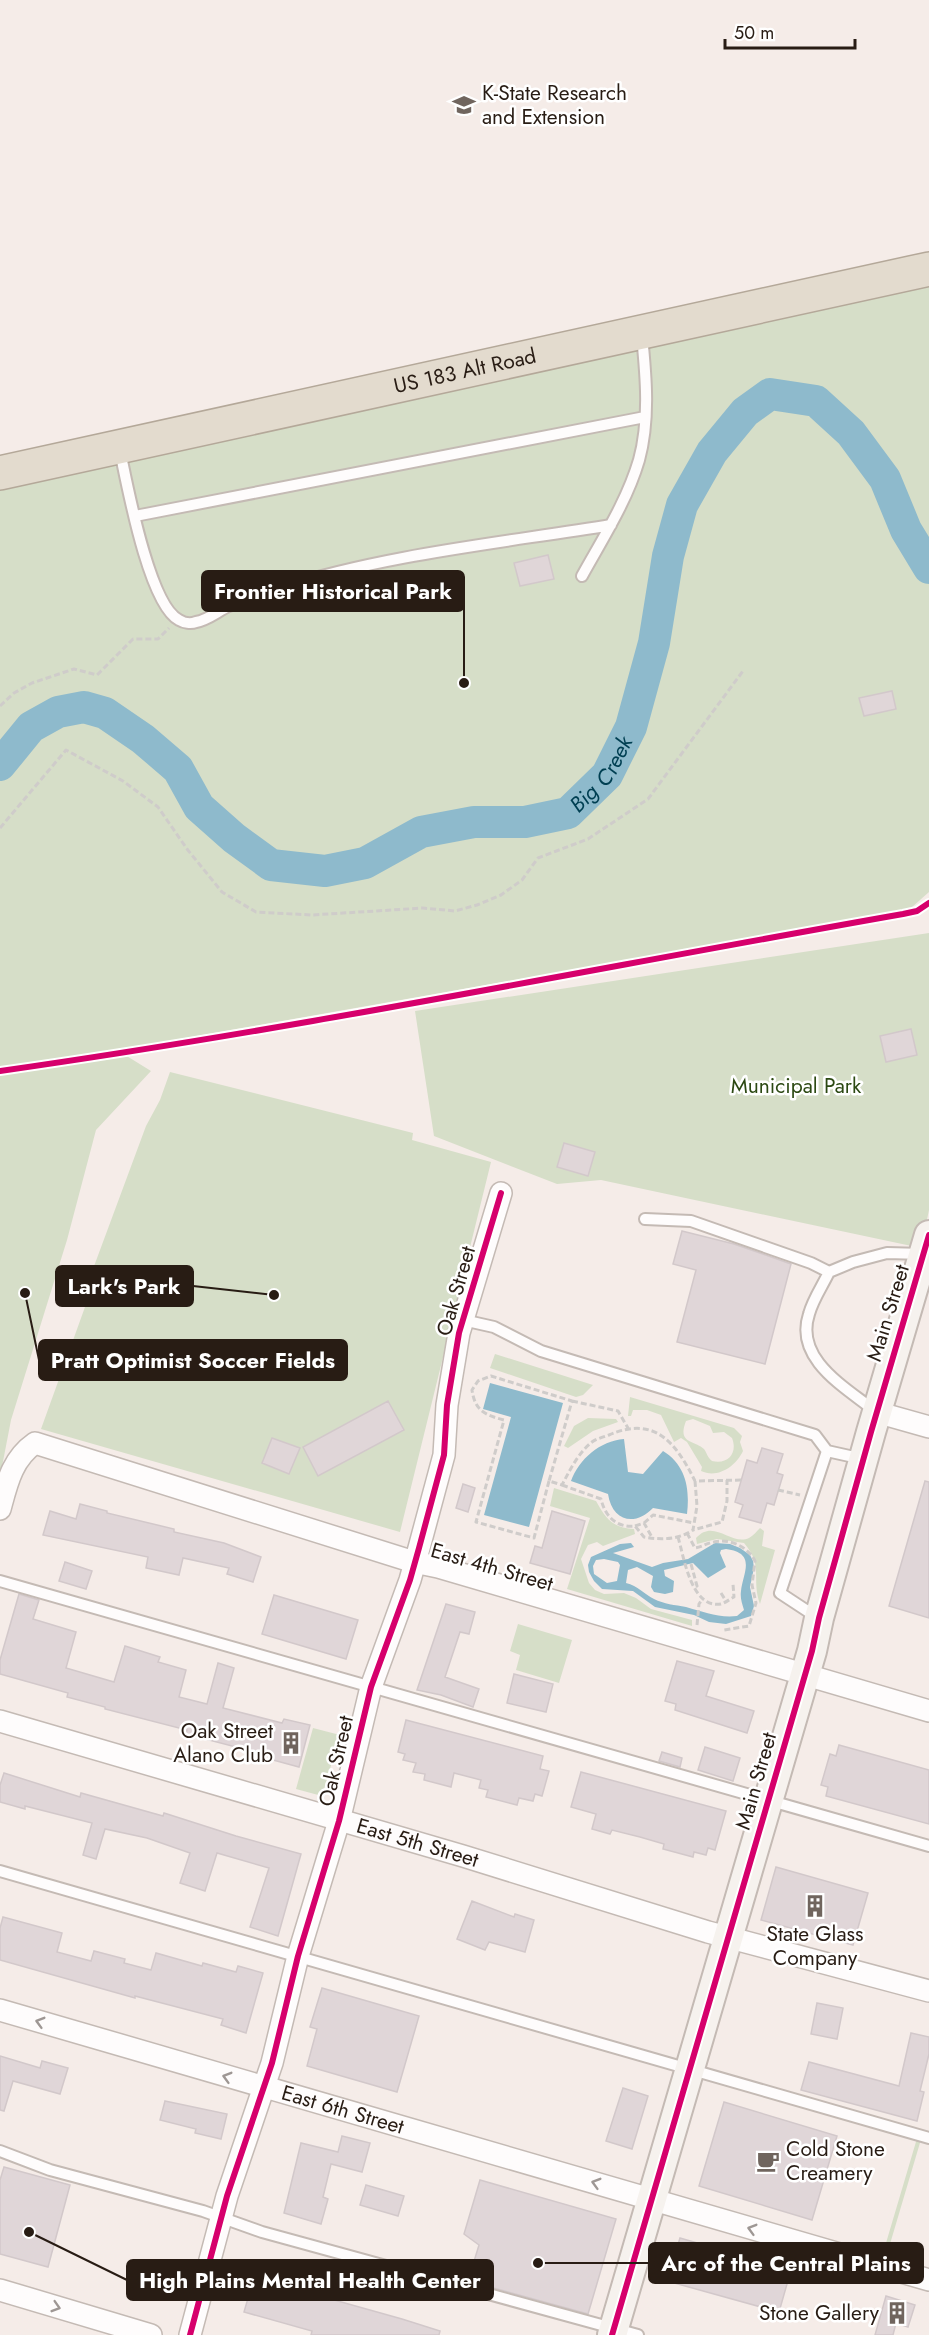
<svg xmlns="http://www.w3.org/2000/svg" width="929" height="2335" font-family="Jost,sans-serif">
	<rect width="100%" height="100%" fill="#f5ece8"/>
	<!-- green -->
	<path fill="#d6dec8" fill-rule="evenodd" d="M929,269V892L911,908L867,918L117,1050L151,1071L96,1130L67,1240L11,1420L0,1477V473Z
		M929,933V1210L921,1248L601,1180L557,1184L434,1136L415,1011Z
		M170,1072L413,1133L412,1140L491,1162L400,1532L41,1429L85,1307L80,1304L146,1126L160,1100Z
		M495,1354L593,1385L583,1395L576,1397L490,1368Z
		M630,1397L734,1428L742,1436L740,1442L743,1451C736,1466 718,1479 701,1471L702,1467L687,1442L681,1438L674,1442L661,1415L647,1410H633L631,1416H628ZM693,1419L710,1426L713,1433L724,1432L732,1438C738,1453 728,1465 712,1461C707,1457 707,1453 704,1449C694,1440 677,1444 686,1421Z
		M588,1418L616,1419L618,1422L593,1431L568,1448L564,1446L574,1426Z
		M554,1488L596,1501C606,1519 613,1528 634,1529L635,1534L603,1546L597,1542L588,1545L581,1559L589,1583L595,1590L604,1594L624,1593L636,1598L651,1609L692,1620V1626L567,1589L590,1518L550,1506Z
		M760,1528L764,1531L762,1546L775,1550L760,1604C751,1578 764,1566 744,1543L717,1539L697,1544L696,1538C714,1518 731,1546 749,1538C753,1536 757,1531 760,1528Z
		M518,1624L572,1640L559,1683L516,1670L520,1655L510,1651Z
		M313,1728L340,1735L322,1796L296,1789Z
		M918,2135L922,2136L890,2244L886,2243Z"/>
	<!-- water -->
	<path fill="#8ebacc" fill-rule="evenodd" d="M490,1383L563,1403L529,1527L484,1515L511,1417L483,1409Z
		M624,1439L628,1472L643,1474L663,1451C686,1465 690,1489 687,1514L653,1508C635,1527 612,1521 608,1494L571,1481C579,1459 600,1441 624,1439Z
		M631,1543L634,1547L613,1553L652,1567L663,1563L688,1559L715,1543L730,1544L740,1548L750,1555L753,1561L754,1568L750,1587L754,1606L751,1616L726,1624L709,1622L694,1615L655,1607L633,1591L602,1589L594,1581L589,1572L588,1565L591,1557L620,1544ZM726,1549C757,1553 743,1573 741,1591C740,1598 742,1603 744,1610L737,1616C718,1618 704,1612 686,1607C675,1605 664,1604 654,1599C644,1594 638,1586 626,1583L628,1570L637,1567L653,1576L651,1587L654,1592L665,1594L673,1592L674,1581L665,1576L664,1570L693,1563L708,1578L726,1567L720,1553L721,1550ZM604,1559L618,1562L620,1565L617,1581L607,1583L594,1574L593,1566L596,1560Z"/>
	<g fill="none" stroke-linecap="round" stroke-linejoin="round">
		<!-- river -->
		<path stroke="#8ebacc" stroke-width="32" id="s1" d="M0,765L31,727L58,712L84,707L105,713L143,739L178,769L199,807L234,838L271,865L325,871L365,863L421,832L474,822H525L568,813L607,775L631,727L654,643L668,556L682,505L712,452L745,412L770,394L816,401L851,433L885,479L906,530L929,568"/>
	</g>
	<!-- building -->
	<path fill="#e0d6d8" stroke="#d2c8ca" stroke-width="1.5" d="M548,555L554,579L520,586L514,563Z
		M892,691L896,709L864,716L859,698Z
		M911,1029L917,1055L886,1062L880,1036Z
		M564,1143L595,1152L588,1176L557,1167Z
		M682,1231L734,1244L791,1264L765,1364L677,1342L696,1270L673,1264Z
		M388,1401L404,1430L318,1476L303,1447Z
		M272,1438L300,1448L289,1474L262,1463Z
		M762,1448L783,1454L777,1473L783,1475L774,1505L767,1503L761,1523L739,1517L743,1505L735,1502L747,1460L757,1463Z
		M925,1481L929,1482V1618L889,1606Z
		M463,1484L475,1488L468,1512L456,1508Z
		M80,1504L107,1511V1513L174,1529V1532L224,1543L261,1557L253,1582L227,1574L229,1568L183,1558L179,1575L146,1568L148,1557L43,1535L50,1511L76,1519Z
		M552,1511L585,1521L570,1574L530,1563L535,1546L542,1548Z
		M65,1562L92,1571L86,1589L59,1581Z
		M19,1594L39,1600L33,1619L76,1632L66,1668L114,1682L125,1646L160,1657L158,1662L186,1670L179,1697L207,1704L218,1663L234,1668L223,1708L282,1723L284,1719L310,1725L299,1767L273,1760L274,1757L186,1734L187,1730L105,1709V1707L67,1697L68,1693L0,1674V1660Z
		M274,1595L358,1620L346,1659L262,1634Z
		M446,1604L475,1612L469,1634L460,1632L445,1677L479,1689L473,1707L441,1695L417,1690Z
		M677,1661L714,1671L706,1696L754,1711L747,1733L675,1710L676,1704L665,1701Z
		M514,1674L553,1684L546,1712L507,1703Z
		M406,1720L543,1756L540,1769L549,1771L542,1796L535,1794L533,1801L519,1798L517,1805L486,1797L488,1790L479,1788L481,1780L454,1773L451,1787L424,1780L425,1774L413,1772L416,1763L403,1760L405,1754L398,1752Z
		M839,1745L929,1770V1824L826,1796L828,1787L821,1785L830,1754L836,1756Z
		M705,1747L740,1758L733,1781L698,1770Z
		M662,1752L682,1758L680,1767L659,1761Z
		M581,1772L726,1811L715,1850L708,1848L706,1855L694,1852L693,1857L663,1849L664,1844L640,1837L612,1830L610,1834L592,1829L596,1814L571,1807Z
		M4,1773L80,1797L81,1793L163,1816L164,1813L236,1836L301,1854L278,1936L250,1927L269,1868L217,1853L205,1891L180,1883L190,1853L147,1838L105,1829L96,1859L83,1855L92,1823L25,1806V1809L0,1802V1785Z
		M776,1867L868,1893L853,1945L761,1920Z
		M472,1901L514,1917L515,1914L534,1920L525,1952L489,1942L485,1950L457,1939Z
		M3,1917L62,1933L57,1952L91,1961L94,1951L125,1959L124,1963L151,1970L156,1953L202,1966L203,1963L236,1972L238,1966L263,1973L246,2033L221,2025L223,2019L135,1996V1998L0,1960V1928Z
		M322,1988L419,2016L397,2092L307,2066L317,2029L310,2027Z
		M817,2003L843,2008L837,2039L811,2034Z
		M911,2033L929,2037V2054L920,2091L924,2092L917,2121L801,2090L809,2062L899,2086Z
		M0,2056L40,2068L42,2061L68,2068L60,2094L13,2081L4,2111L0,2110Z
		M623,2088L648,2096L632,2149L606,2141Z
		M165,2101L227,2114L221,2139L195,2133L196,2129L160,2120Z
		M724,2102L837,2136L812,2220L699,2186Z
		M342,2136L370,2143L362,2172L331,2164L323,2197L328,2199L321,2224L284,2213L301,2143L338,2152Z
		M4,2167L70,2185L48,2267L0,2254V2180Z
		M480,2180L616,2219L588,2314L468,2281L479,2245L464,2234Z
		M366,2185L404,2196L398,2216L360,2205Z
		M680,2238L791,2270L779,2312L667,2281Z
		M258,2264L306,2278L302,2291L402,2319L440,2331L439,2335H311L312,2331L244,2312Z
		M886,2296L915,2305L908,2327L896,2323L893,2335H875Z"/>
	<g fill="none" stroke-linecap="round" stroke-linejoin="round">
		<!-- lane casing -->
		<g stroke="#c4bab4" stroke-width="14">
			<path id="lane" d="M120,451C127,484 149,605 179,620C184,623 191,624 196,622C208,620 218,611 229,606C246,599 263,594 280,588C387,554 501,543 611,525
				M135,516L645,417
				M582,576C603,538 627,501 639,460C650,420 646,376 642,336
				M645,1219L691,1221L811,1263L829,1272L853,1262L887,1253L923,1254
				M829,1272C823,1285 813,1299 809,1314C794,1359 845,1387 875,1411
				M463,1320L494,1327L541,1351L815,1435L827,1451L863,1459
				M0,1581L929,1846
				M818,1618L780,1593L827,1451
				M0,1871L929,2138
				M0,2151L50,2170L203,2211L262,2232L638,2335"/>
		</g>
		<!-- street casing -->
		<g stroke="#c4bab4" stroke-width="24">
			<g id="street">
				<path d="M876,1412L929,1427"/>
				<path d="M0,1509C7,1483 12,1459 35,1443L414,1562L438,1567L929,1711"/>
				<path id="s2" d="M0,1721L463,1856L708,1932L929,1991"/>
				<path id="s3" d="M0,2010L929,2280"/>
				<path d="M0,2290L151,2335"/>
				<path d="M190,2335L227,2196L272,2063L298,1956L339,1821L371,1687L410,1580L419,1548L444,1455L447,1405L459,1333L501,1193"/>
			</g>
		</g>
		<!-- secondary casing -->
		<g stroke="#c4bab4" stroke-width="32">
			<path id="secondary" d="M612,2335L812,1651L819,1618L871,1432L929,1235"/>
		</g>
		<!-- highway casing -->
		<g stroke="#b4a899" stroke-width="36">
			<g id="highway">
				<path id="s4" d="M0,473L929,269"/>
			</g>
		</g>
		<!-- path -->
		<path stroke="#cfccca" stroke-width="3" stroke-dasharray="6 3" stroke-linecap="butt" d="M0,706L14,693L32,683L74,669L97,675L133,639H158L169,628
			M0,828L66,750L123,781L158,807L187,849L222,892L256,912L312,915L423,908L455,911L477,905L501,895L522,880L538,858L588,839L648,799L743,671
			M572,1401L618,1411L628,1428
			M549,1481L534,1538L476,1522L504,1420C485,1415 475,1411 472,1390L478,1381L491,1376L572,1401L549,1481L562,1485C570,1470 578,1453 592,1442C596,1439 603,1437 609,1435C655,1415 676,1443 695,1481L741,1480
			M695,1481L697,1506L693,1530L722,1522L727,1501V1480
			M562,1485L601,1499C605,1516 616,1528 635,1526L644,1537C661,1540 678,1540 693,1530
			M778,1490L800,1495
			M644,1523L653,1515L694,1523
			M635,1526L644,1523L653,1539
			M687,1533L695,1548C702,1547 707,1543 714,1542C730,1538 748,1547 755,1561L752,1585L756,1603L749,1626L724,1630
			M678,1537C684,1557 691,1609 721,1604C725,1603 730,1599 734,1597L733,1584
			M691,1564L697,1586L693,1587
			M721,1593L726,1601
			M697,1625L699,1604L703,1598"/>
		<!-- lane -->
		<use href="#lane" stroke="#fefcfc" stroke-width="10"/>
		<!-- street -->
		<use href="#street" stroke="#fefcfc" stroke-width="21"/>
		<!-- secondary -->
		<use href="#secondary" stroke="#f6f2ee" stroke-width="28"/>
		<!-- highway -->
		<use href="#highway" stroke="#e3dbce" stroke-width="33"/>
		<!-- cycleway casing -->
		<g stroke="#fff" stroke-width="10">
			<path id="cycleway" d="M0,1071C302,1028 602,967 903,914L917,911L929,903
				M190,2335L227,2196L272,2063L298,1956L339,1821L371,1687L410,1580L419,1548L444,1455L447,1405L459,1333L501,1193
				M612,2335L812,1651L819,1618L871,1432L929,1235"/>
		</g>
		<!-- cycleway -->
		<use href="#cycleway" stroke="#d6006c" stroke-width="6"/>
	</g>
	<!-- one-way arrows -->
	<defs><path id="oneway-chevron" d="M-2-3.5L2.5 0L-2 3.5" fill="none" stroke-width="1.6" stroke-linecap="round" stroke-linejoin="round" transform="scale(1.5)"/></defs>
	<g stroke="#9e9794">
		<use href="#oneway-chevron" transform="translate(40 2022) rotate(-164)"/>
		<use href="#oneway-chevron" transform="translate(227 2077) rotate(-164)"/>
		<use href="#oneway-chevron" transform="translate(596 2183) rotate(-164)"/>
		<use href="#oneway-chevron" transform="translate(752 2229) rotate(-164)"/>
		<use href="#oneway-chevron" transform="translate(56 2307) rotate(17)"/>
	</g>
	<!-- icons -->
	<defs>
		<g id="university-bare" transform="scale(1.8)"><path d="M0-5L7-2L0 1L-7-2ZM-4 1L0 2.5L4 1V4Q0 6-4 4Z" fill="#70655e" stroke="#fff" stroke-width="2.5" paint-order="stroke"/></g>
		<g id="building-bare" transform="scale(1.8)"><path d="M-4-6H4V6H1V3H-1V6H-4ZM-2.5-4.3h1.7v1.8h-1.7ZM.8-4.3h1.7v1.8H.8ZM-2.5-1h1.7V.8h-1.7ZM.8-1h1.7V.8H.8Z" fill="#70655e" stroke="#fff" stroke-width="2.5" paint-order="stroke"/></g>
		<g id="cafe-bare" transform="scale(1.8)"><path d="M-5.5-4.5H6V0H3Q3 3.5 0 3.5H-2.5Q-5.5 3.5-5.5 0ZM3-3.2v2h1.7v-2ZM-6 4.5H4V6H-6Z" fill="#70655e" stroke="#fff" stroke-width="2.5" paint-order="stroke"/></g>
	</defs>
	<g fill-rule="evenodd">
		<use href="#university-bare" x="464" y="105"/>
		<use href="#building-bare" x="291" y="1743"/>
		<use href="#building-bare" x="815" y="1906"/>
		<use href="#cafe-bare" x="768" y="2161"/>
		<use href="#building-bare" x="897" y="2313"/>
	</g>
	<g text-anchor="middle" dominant-baseline="central" stroke-width="5" stroke-linejoin="round" paint-order="stroke">
		<!-- poi labels -->
		<g font-size="21" fill="#281c14" stroke="#fff" text-anchor="start">
			<text x="482" y="93">K-State Research<tspan x="482" dy="24">and Extension</tspan></text>
			<text x="273" y="1731" text-anchor="end">Oak Street<tspan x="273" dy="24">Alano Club</tspan></text>
			<text x="815" y="1934" text-anchor="middle">State Glass<tspan x="815" dy="24">Company</tspan></text>
			<text x="786" y="2149">Cold Stone<tspan x="786" dy="24">Creamery</tspan></text>
			<text x="879" y="2313" text-anchor="end">Stone Gallery</text>
		</g>
		<!-- street labels -->
		<g font-size="21" fill="#281c14" stroke="#fff">
			<text stroke="none"><textPath href="#s4" startOffset="476">US 183 Alt Road</textPath></text>
			<text transform="translate(456 1291) rotate(-74)">Oak Street</text>
			<text transform="translate(888 1313) rotate(-73)">Main Street</text>
			<text transform="translate(492 1567) rotate(16)">East 4th Street</text>
			<text transform="translate(336 1761) rotate(-77)">Oak Street</text>
			<text transform="translate(756 1781) rotate(-74)">Main Street</text>
			<text stroke="none"><textPath href="#s2" startOffset="435">East 5th Street</textPath></text>
			<text stroke="none"><textPath href="#s3" startOffset="357">East 6th Street</textPath></text>
		</g>
		<!-- park labels -->
		<g font-size="21" fill="#2c4913" stroke="#fff">
			<text x="796" y="1086">Municipal Park</text>
		</g>
		<!-- water labels -->
		<g font-size="22" font-style="italic" fill="#003f52" stroke="#fff">
			<text stroke="none"><textPath href="#s1" startOffset="716">Big Creek</textPath></text>
		</g>
	</g>
	<!-- callouts -->
	<path fill="none" stroke="#281c14" stroke-width="2" d="M464 683L464 591M274 1295L193 1286M25 1293L39 1360M538 2263L649 2263M29 2232L127 2280"/>
	<g fill="#281c14" stroke="#fff" stroke-width="2">
		<circle cx="464" cy="683" r="6"/>
		<circle cx="274" cy="1295" r="6"/>
		<circle cx="25" cy="1293" r="6"/>
		<circle cx="538" cy="2263" r="6"/>
		<circle cx="29" cy="2232" r="6"/>
	</g>
	<g fill="#281c14" stroke="#281c14" stroke-width="2">
		<rect x="202" y="571" width="262" height="40" rx="6"/>
		<rect x="56" y="1266" width="137" height="40" rx="6"/>
		<rect x="39" y="1340" width="308" height="40" rx="6"/>
		<rect x="649" y="2243" width="274" height="40" rx="6"/>
		<rect x="127" y="2260" width="366" height="40" rx="6"/>
	</g>
	<g font-size="22" text-anchor="middle" font-weight="bold" fill="#fff">
		<text x="333" y="599">Frontier Historical Park</text>
		<text x="124" y="1294">Lark's Park</text>
		<text x="193" y="1368">Pratt Optimist Soccer Fields</text>
		<text x="786" y="2271">Arc of the Central Plains</text>
		<text x="310" y="2288">High Plains Mental Health Center</text>
	</g>
	<!-- scale -->
	<path d="M725 39v9h130v-9" fill="none" stroke="#281c14" stroke-width="3"/>
	<text x="734" y="39" font-size="18" fill="#281c14" stroke="#ffffff" stroke-width="4.5" paint-order="stroke">50 m</text>
</svg>
